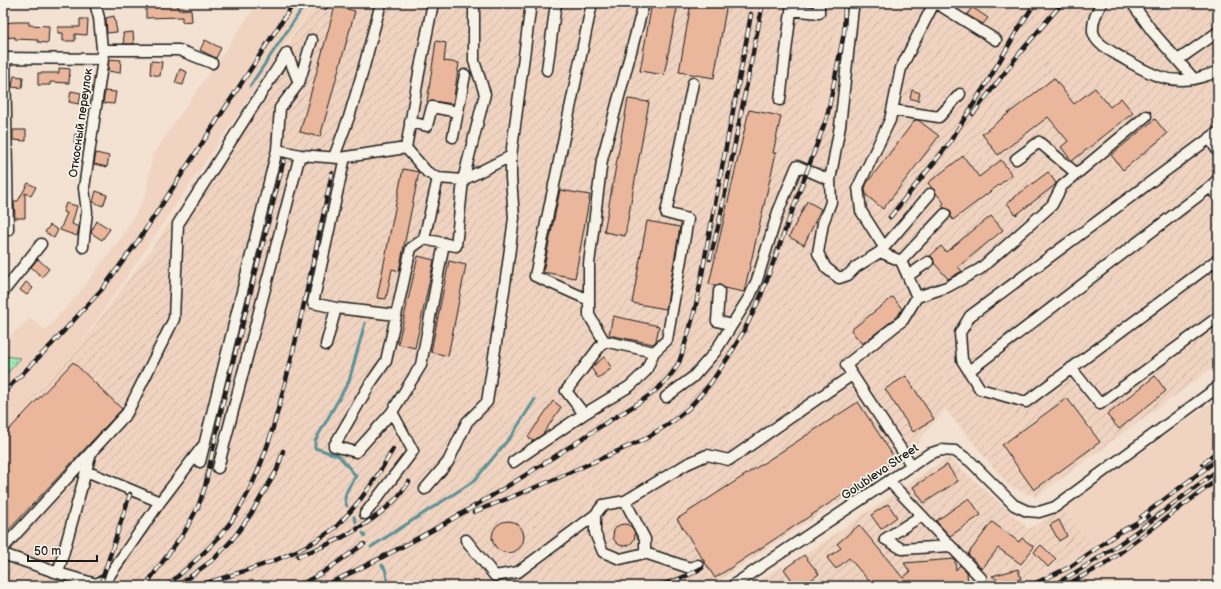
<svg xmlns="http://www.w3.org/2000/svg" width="1221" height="589" font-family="'Balsamiq Sans',sans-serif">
	<defs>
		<pattern id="industrial-furrows" width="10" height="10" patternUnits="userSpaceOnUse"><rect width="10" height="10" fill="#f0d4c1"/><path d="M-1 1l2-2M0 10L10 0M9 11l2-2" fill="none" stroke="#cdb5a5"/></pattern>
		<pattern id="wetland-marsh" width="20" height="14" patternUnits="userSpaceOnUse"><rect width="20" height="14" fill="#a2eab8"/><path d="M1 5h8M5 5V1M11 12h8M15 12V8" fill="none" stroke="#8bc89e"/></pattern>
	</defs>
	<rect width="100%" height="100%" fill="#f3e1d1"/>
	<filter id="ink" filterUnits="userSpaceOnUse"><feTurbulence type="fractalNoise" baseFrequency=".025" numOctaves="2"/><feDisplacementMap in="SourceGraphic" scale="8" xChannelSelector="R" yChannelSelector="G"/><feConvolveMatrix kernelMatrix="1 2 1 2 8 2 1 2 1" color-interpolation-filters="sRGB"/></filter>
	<g filter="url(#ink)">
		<!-- built -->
		<path fill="#f0d4c1" d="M258,3H314L73,355L3,428V343L30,318L46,330L75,298L124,234L146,195L153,154Z
			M839,3H853L851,44L829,122L809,117L828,67L839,22Z
			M1218,398V586H1009L1065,560L1091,544L1063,508Z"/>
		<!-- industrial -->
		<path fill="url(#industrial-furrows)" d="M315,3H839V22L828,67L809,117L828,122L851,44L853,3H1218V364L1036,497L1009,486L945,409L905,458L710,586H3V428L73,355L156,243Z
			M948,457L1029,529L1063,508L1091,544L1065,560L1007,586H766L762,579L781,566L784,569Z"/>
		<!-- wetland -->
		<path fill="url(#wetland-marsh)" stroke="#5f836a" d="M3,356L21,358L3,378Z"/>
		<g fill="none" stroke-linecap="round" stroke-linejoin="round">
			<!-- stream -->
			<path stroke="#609195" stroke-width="3" d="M250,86L306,3
				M347,506C341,496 350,485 356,476L339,456L315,448V441L349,381L365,323
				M354,517L356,522
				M363,533L365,536
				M371,547L474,481L512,435L535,399
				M382,565L385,569L388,582"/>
		</g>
		<!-- building -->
		<path fill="#eab79c" stroke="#1c1c1c" d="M652,3H678L664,75L640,71Z
			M691,3H727L714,78L679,72Z
			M178,4V10L191,9L192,21L182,22V17L146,18V5Z
			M335,6L355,11L320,137L300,132Z
			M972,7L988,18L983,24L967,15Z
			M114,16L117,32L107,33L106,18Z
			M80,19H88L87,35L75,34V41H63V33H58V27H80Z
			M15,22H29V25L49,26L48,43L38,42V40L15,39V37L3,38V23Z
			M133,32L134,44H124L123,33Z
			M205,40L221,48L216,58L200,50Z
			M436,41L446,43L444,61L459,63L453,104L433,101L427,102Z
			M109,59L121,60L120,73L108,71Z
			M151,61L162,62L160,76L150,74Z
			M59,68L70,69L69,83L50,82V85H38V73H59Z
			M180,69L187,72L183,85L175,83Z
			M14,76L23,77L22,88L12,87Z
			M1054,78L1074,104L1095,88L1110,107L1121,98L1133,113L1072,161L1061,147L1068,141L1048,117L998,155L982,134Z
			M912,90L920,93L918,101L910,98Z
			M71,91L81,93L79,104L69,102Z
			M105,91L116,92L114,104L103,103Z
			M628,99L649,102L625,236L604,232Z
			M749,110L781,116L773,153H776L744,292L724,288L720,285L716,286L709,284Z
			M1155,119L1167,134L1123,170L1111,155Z
			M915,120H918L939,136L883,209L866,195L865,188L867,183Z
			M13,130H26V141L13,140Z
			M75,134L85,135L84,145L74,143Z
			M96,153L109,156L107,167L94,164Z
			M963,156L979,177L1001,160L1012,175L953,220L951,217V212L950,210L944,208L942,205L944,203L928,183Z
			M403,169L419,172L399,271L392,269L386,299L377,298Z
			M1048,172L1056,183L1055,185L1016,215L1007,203Z
			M28,183L36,187L31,196L25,193V218H15L14,201H18Z
			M560,190L590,195L575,278L543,272Z
			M96,191L107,195L103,206L93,202Z
			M807,201L821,209L804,245L789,237Z
			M66,203L77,206L72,224L79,227L77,236L60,230L67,213L63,212Z
			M991,216L1003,230L958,267L962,271L948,279L934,263L933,258L930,256L941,246L946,252Z
			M97,221L110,229L102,240L91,233L92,230Z
			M647,221L680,227L666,309L632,303Z
			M50,225L58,230L54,238L45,232Z
			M418,256L434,260L415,348L398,344Z
			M38,259L49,269L42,277L31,267Z
			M449,261L466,265L448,356L431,352Z
			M26,282L33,288L27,295L20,290Z
			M893,297L902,309L898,316L862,344L851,330Z
			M613,316L659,326L656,341L653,344L609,335Z
			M604,357L612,368L598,378L591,368Z
			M73,362L122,409L3,536V436Z
			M906,376L934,419L913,432L885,389Z
			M1155,376L1166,391L1119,429L1107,415Z
			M1067,398L1100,442L1034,490L1002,445Z
			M553,401L561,407L543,434L533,441L528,437Z
			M858,402L896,460L715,578L677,519Z
			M947,465L958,481L924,503L913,487Z
			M969,498L981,515L950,536L936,521Z
			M888,504L897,517L881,529L871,515Z
			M1059,520L1067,536L1059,541L1050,525Z
			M492 537a16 16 0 1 1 32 0a16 16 0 1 1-32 0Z
			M992,522L1019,542L1022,538L1034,547L1021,564L998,548L982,569L968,554Z
			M613 535a11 11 0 1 1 22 0a11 11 0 1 1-22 0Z
			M859,525L903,578L910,572L904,563L954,559L955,560L956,570L960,565L967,572L968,586H878L870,582L849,558L836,569L827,558L841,548L837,544Z
			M1041,545L1056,559L1048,567L1034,552Z
			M804,555L819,574L803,586H796L784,569Z
			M1018,569L1021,579L1003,584L992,576Z"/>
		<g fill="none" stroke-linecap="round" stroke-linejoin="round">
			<!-- minor casing -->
			<g stroke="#1c1c1c" stroke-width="13">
				<path id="minor" d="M936,3L996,40
					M1102,3C1097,11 1092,22 1093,32C1096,44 1108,49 1117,55C1144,70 1165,86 1198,78C1205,76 1212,74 1218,71
					M1132,3L1152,31L1194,79
					M323,4L324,3
					M791,10L819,13V3
					M103,50H179L212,63
					M3,58L103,59
					M1178,60L1218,32
					M547,70L556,3
					M780,100L792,3
					M892,110L939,117L960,94
					M410,122L427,126L432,107L458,112
					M1218,132L970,316L960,333L962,360L980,389L1026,402L1218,259
					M453,137L465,75
					M1210,138L1218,152
					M406,148L427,172L438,178L463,180L485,94L474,61V4L470,3
					M277,150L280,108L299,83L312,40
					M334,157L349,117L362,74L381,3
					M345,157L313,303L336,308L396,315
					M1016,159L1039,142L1077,174
					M438,178L424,239L456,246L463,180L511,156L531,3
					M830,180L840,126L853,8L855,3
					M1210,187L1218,179
					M3,230H8L5,58
					M83,247L87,212L84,188L103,59L99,18L95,3
					M884,247L861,211L858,187L890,120L901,68L934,3
					M880,252L930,194
					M901,261L945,214
					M908,276L928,262
					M719,291L717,321L732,325
					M3,292L41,244
					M917,297L947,287L980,269L1052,205L1062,186L1146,116
					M589,300L535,276L592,3
					M326,345L336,308
					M654,352L667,340L688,219L666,213L693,83
					M1071,368L1100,404L1218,317
					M969,371L1210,187L1218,197
					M666,397L693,377L715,352L750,296L757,280L778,212L797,166L830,180L831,202L823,223L818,253L826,268L839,278L848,275L856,267L880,252L901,261L917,297L903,320L846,365L912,466
					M392,412L421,365L444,243
					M584,414L566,391L604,341L589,315V264L602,160L644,3
					M200,462L277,150L300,155L339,158L406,148L419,73L433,3
					M513,462L584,414L630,386L646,371L654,352L604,341
					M218,468L300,155
					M86,471L160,502L202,447
					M889,481L981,578
					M425,489L448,462L467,422L487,402L507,271L514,218L511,178V156
					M625,501L645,539V553L620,559L603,552L595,533V515L603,505L625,501L687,464L707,455L729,460L852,375
					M365,514L413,451L392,412L356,452L334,446L370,384L386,361L411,248L424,239
					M921,516L885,539L902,549L950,546
					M466,540L495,576L518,572L595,515
					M3,548L127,413L174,319L178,224L287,53L299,83
					M645,553L690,568L698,565
					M3,554L58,573L91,453
					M58,573L96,584L107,579L160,502
					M732,586L929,454L941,450L955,451L970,461L1014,505L1027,511L1039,512L1055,507L1218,387"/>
			</g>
			<!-- minor -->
			<use href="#minor" stroke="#f7f3e8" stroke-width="10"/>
			<!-- rail casing -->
			<g stroke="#1c1c1c" stroke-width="4.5">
				<path id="rail" d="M973,114L1019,54L1062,3
					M890,217L948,145L988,81L1017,31L1035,3
					M710,259L719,223L763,3
					M3,393L52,344L103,288L138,241L294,3
					M1203,464L1218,450
					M474,512L546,483L645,439L673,421L689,408L710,384L729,356L744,331L760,298L827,117L844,33L845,3
					M1141,517L1218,459
					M298,556C333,544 365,528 392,503C399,497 404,489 409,482
					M100,586L130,494
					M145,586L185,531L198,507L205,487L223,402L284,159
					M167,586C190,565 220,541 236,514C266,466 277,414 291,360C306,298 319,235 332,173
					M177,586L214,559L232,540L251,514L277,470L283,451
					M196,586C242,572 298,557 336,527C340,523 344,518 348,514C367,493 380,473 393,449
					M298,586L322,573L364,544
					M323,586C419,542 510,487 598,428C625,410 664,393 679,362C682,355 684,347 686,340C699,303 703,264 711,225C724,155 739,84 751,14
					M654,586C672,583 686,577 702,568
					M1029,586L1070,567L1118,533L1149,516
					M1051,586C1111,555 1164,510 1218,470
					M1064,586L1105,564L1218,479"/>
			</g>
			<!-- rail -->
			<use href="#rail" stroke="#f7f3e8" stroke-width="3" stroke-dasharray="9" stroke-linecap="butt"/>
		</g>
	</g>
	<g text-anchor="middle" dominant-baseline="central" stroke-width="3.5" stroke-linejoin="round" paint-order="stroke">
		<!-- street labels -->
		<g font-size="12" fill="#1c1c1c" stroke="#f7f3e8">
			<text transform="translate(81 123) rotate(-82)">Откосный переулок</text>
			<text transform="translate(880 472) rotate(-34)">Golubleva Street</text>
		</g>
	</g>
	<!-- margin -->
	<rect width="1221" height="589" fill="none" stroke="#f7f3e8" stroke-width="16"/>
	<rect x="8" y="8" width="1205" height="573" fill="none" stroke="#1c1c1c" stroke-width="1.5" filter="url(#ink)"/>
	<!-- scale -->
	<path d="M28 555v6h69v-6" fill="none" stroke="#1c1c1c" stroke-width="2"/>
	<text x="34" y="555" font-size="12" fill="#1c1c1c" stroke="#f7f3e8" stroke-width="3" paint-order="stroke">50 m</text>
</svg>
